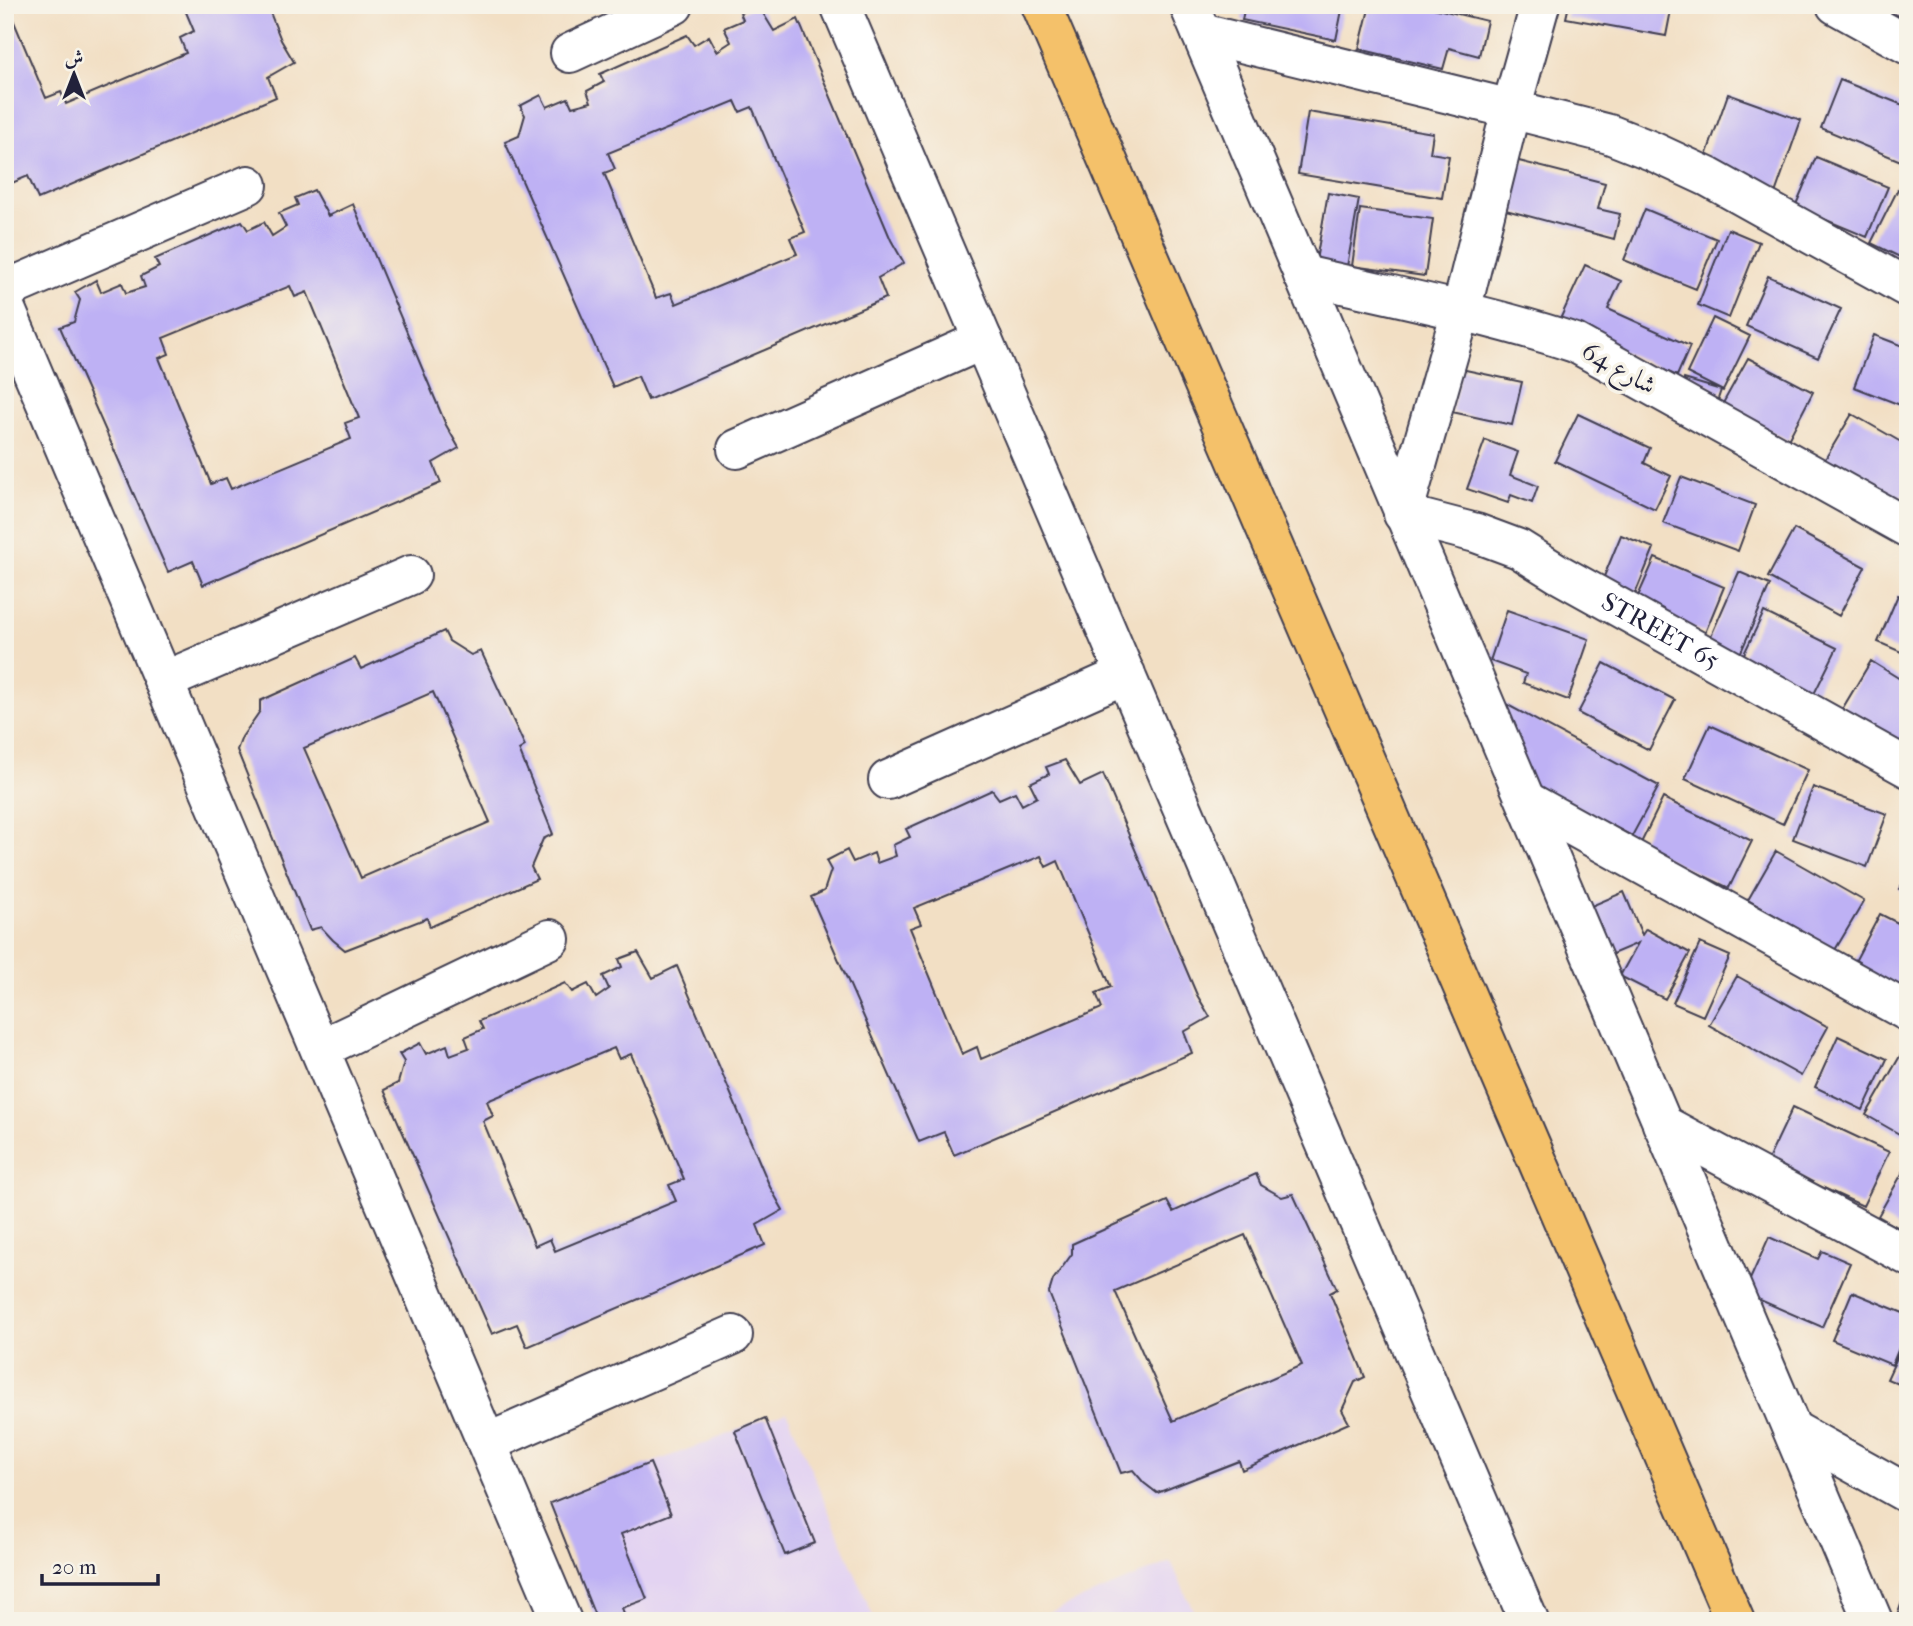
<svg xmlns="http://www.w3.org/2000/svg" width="1913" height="1626" font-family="'IM FELL French Canon',Amiri,serif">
	<rect width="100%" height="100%" fill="#f7f3e8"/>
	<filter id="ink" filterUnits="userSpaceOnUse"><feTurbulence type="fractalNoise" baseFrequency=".0143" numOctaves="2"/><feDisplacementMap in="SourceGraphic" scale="14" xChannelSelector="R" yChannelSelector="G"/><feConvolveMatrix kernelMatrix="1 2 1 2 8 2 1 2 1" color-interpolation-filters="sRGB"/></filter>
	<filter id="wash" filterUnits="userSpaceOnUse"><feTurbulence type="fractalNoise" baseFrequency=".00686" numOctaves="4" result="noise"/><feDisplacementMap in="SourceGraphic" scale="28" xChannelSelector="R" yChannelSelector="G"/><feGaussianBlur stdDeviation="1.57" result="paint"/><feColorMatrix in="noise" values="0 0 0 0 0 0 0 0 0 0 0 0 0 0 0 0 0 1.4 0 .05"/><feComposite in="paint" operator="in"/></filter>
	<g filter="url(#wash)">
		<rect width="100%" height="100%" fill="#f2dfc4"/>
		<!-- built -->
		<path fill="#e3d3f2" d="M787,1412L875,1621H616L564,1496Z
			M1171,1562L1198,1621H1029Z"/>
		<g id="blocks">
			<!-- building -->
			<path fill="#beb1f4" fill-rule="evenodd" d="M5,5H7L46,98L61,92L66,104L186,53L180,38L194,31L183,5H267L281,40L294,62L268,77L276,97L38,199L28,176L5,186Z
				M758,5L774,31L798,19L891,240L904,263L878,278L886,298L648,400L638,376L613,387L505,142L519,136L525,115L520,106L541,95L547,107L568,98L572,107L591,102L587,91L604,82L600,74L687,35L694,45L709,36L717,51L731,42L724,28L743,20L740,13ZM735,101L740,112L752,107L805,232L790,238L797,254L676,304L671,293L656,298L604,173L615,169L608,153Z
				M1245,5H1343L1336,40L1242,20Z
				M1370,5H1421L1487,21L1479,56L1449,48L1443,69L1359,49Z
				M1569,5H1672L1666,36L1566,18Z
				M1871,5H1908V20Z
				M1840,80L1908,107V164L1821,128Z
				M1728,94L1801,120L1772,202L1699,176Z
				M1308,112L1433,133L1430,153L1449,156L1442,198L1298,174Z
				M1816,157L1888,187L1867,237L1795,207Z
				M1515,160L1605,183L1598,209L1620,214L1614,239L1502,209Z
				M1898,189L1908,194V261L1871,243Z
				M314,190L328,216L353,204L446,425L459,448L433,463L441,483L203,585L193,561L168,572L60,327L74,322L80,300L75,292L96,280L101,292L122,283L126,293L145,287L141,276L159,267L155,259L242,221L248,230L264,222L272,236L286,227L279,213L298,205L295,198ZM290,286L295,297L307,292L359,418L345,423L351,439L231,489L226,478L211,484L159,358L169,354L163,338Z
				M1328,193L1359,199L1346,272L1315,266Z
				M1360,209L1433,219L1425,276L1352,266Z
				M1645,209L1717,239L1696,289L1624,260Z
				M1728,229L1759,242L1729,318L1698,305Z
				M1585,265L1621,281L1608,309L1690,346L1677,376L1590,336L1555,330Z
				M1768,276L1841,309L1818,358L1746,326Z
				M1713,318L1750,336L1723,391L1687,373Z
				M1874,335L1908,348V408L1854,387Z
				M1748,358L1813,392L1788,440L1722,405Z
				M1461,369L1522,382L1512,425L1452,412Z
				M1684,379L1721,390L1714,411L1678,400Z
				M1578,414L1650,448L1644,463L1671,476L1655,509L1555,461Z
				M1852,414L1908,446V485L1896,504L1824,461Z
				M1485,440L1518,452L1510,475L1538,486L1532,503L1511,495L1508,503L1467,489Z
				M1681,477L1755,505L1738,551L1663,523Z
				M1794,529L1865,567L1839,616L1768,577Z
				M1621,535L1654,548L1629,609L1596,596Z
				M1655,558L1724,587L1705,633L1635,603Z
				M1739,572L1770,585L1734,668L1703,654Z
				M1898,595L1908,599V655L1878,642Z
				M1507,610L1589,639L1568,700L1523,683L1526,674L1490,661Z
				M1764,612L1837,648L1813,696L1741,660Z
				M444,631L449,641L471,655L481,651L525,746L519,750L553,834L543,839L531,867L537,879L430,927L427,918L345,950L333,940L321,927L310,930L237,750L242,737L260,711V701L355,658L361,669ZM433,692L490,822L361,878L304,748Z
				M1871,661L1908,684V752L1841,711Z
				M1604,663L1675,700L1649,750L1578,713Z
				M1504,703L1659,786L1632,836L1576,807L1500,778Z
				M1710,725L1808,770L1783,824L1685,779Z
				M1065,760L1080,785L1103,774L1197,995L1210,1017L1184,1032L1192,1053L954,1155L944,1132L919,1142L811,897L824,891L831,870L826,861L847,850L853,862L874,853L877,863L896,856L893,845L910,837L906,829L992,790L999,799L1015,792L1022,805L1037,797L1030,783L1049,774L1046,767ZM1041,856L1046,867L1058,861L1111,987L1096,993L1102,1008L981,1059L977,1047L962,1054L910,928L921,924L914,908Z
				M1813,787L1887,814L1867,867L1793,839Z
				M1663,798L1752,841L1729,888L1640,845Z
				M1776,851L1864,901L1835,950L1748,900Z
				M1908,876V894L1899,889Z
				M1624,892L1642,935L1646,929L1690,953L1665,999L1620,976L1638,943L1596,961L1575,913Z
				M1880,914L1908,928V995L1852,967Z
				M1700,943L1730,956L1703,1016L1673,1003Z
				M638,952L653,978L677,966L770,1187L783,1210L757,1225L765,1245L527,1347L517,1324L492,1334L384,1090L398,1083L404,1062L399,1054L420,1043L426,1054L447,1045L450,1055L469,1048L465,1037L483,1029L479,1021L565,983L572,992L588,984L596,998L609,989L603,976L622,967L619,959ZM614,1048L619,1059L631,1054L684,1179L669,1185L676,1201L555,1251L550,1239L535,1246L483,1121L493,1116L487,1101Z
				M1737,976L1828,1027L1801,1076L1709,1025Z
				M1838,1036L1887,1059L1863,1110L1815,1087Z
				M1903,1051L1908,1054V1124L1901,1135L1866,1115Z
				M1793,1107L1889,1152L1863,1206L1767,1162Z
				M1904,1170L1908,1173V1233L1878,1216Z
				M1256,1174L1261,1185L1282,1197L1293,1194L1337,1289L1330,1293L1365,1377L1355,1382L1342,1410L1349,1423L1242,1470L1239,1461L1157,1493L1144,1483L1133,1470L1121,1473L1049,1293L1053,1280L1072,1254V1244L1167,1201L1173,1212ZM1245,1235L1302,1365L1173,1421L1115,1291Z
				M1769,1237L1818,1259L1822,1251L1850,1263L1822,1327L1744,1293Z
				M1852,1292L1908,1315V1326L1892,1365L1832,1340Z
				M1908,1334V1388L1887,1379Z
				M765,1418L815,1543L785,1555L735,1431Z
				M650,1463L671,1514L621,1534L647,1599L622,1608L627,1621H597L550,1503Z
				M1907,1588H1908V1620L1897,1616Z"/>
		</g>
	</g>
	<g filter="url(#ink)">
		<use href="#blocks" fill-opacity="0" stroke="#413e50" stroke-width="2"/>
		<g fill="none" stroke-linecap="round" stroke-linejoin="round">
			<!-- minor casing -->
			<g stroke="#413e50" stroke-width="42">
				<g id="minor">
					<path d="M840,5L1529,1621"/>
					<path d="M1189,5L1873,1621"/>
					<path id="s1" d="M1540,5L1511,109L1461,311L1403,514L1476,533L1519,549L1559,574L1908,768"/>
					<path d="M1836,5L1908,45"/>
					<path d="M1201,33L1511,109L1609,134L1652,151L1708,177L1908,288"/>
					<path d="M570,53L674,5"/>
					<path d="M1303,275C1394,296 1487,314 1575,343L1908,528"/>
					<path d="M5,290L248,185"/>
					<path d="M5,307L562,1621"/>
					<path d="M737,449L983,340"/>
					<path d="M164,681L411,575"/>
					<path d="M888,780L1126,674"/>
					<path d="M1527,801L1908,1012"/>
					<path d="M320,1049L550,939"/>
					<path d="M1662,1124L1908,1256"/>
					<path d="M1793,1430L1908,1494"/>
					<path d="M487,1443L733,1335"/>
				</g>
			</g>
			<!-- major casing -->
			<g stroke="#413e50" stroke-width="42">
				<path id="major" d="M1041,5L1735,1621"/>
			</g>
			<!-- minor -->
			<use href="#minor" stroke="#fff" stroke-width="38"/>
			<!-- major -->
			<use href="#major" stroke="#f4c16a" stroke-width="38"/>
		</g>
	</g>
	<g text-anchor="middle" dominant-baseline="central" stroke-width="7" stroke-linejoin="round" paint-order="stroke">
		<!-- street labels -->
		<g font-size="26" fill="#22223b" stroke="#f7f3e8">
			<text transform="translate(1619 368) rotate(29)">شارع 64</text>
			<text stroke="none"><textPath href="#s1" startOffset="812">STREET 65</textPath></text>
		</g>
	</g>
	<!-- margin -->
	<rect width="1913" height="1626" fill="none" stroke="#f7f3e8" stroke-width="28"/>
	<!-- north arrow -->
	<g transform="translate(74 74)" stroke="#f7f3e8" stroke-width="5" paint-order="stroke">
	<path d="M0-5L12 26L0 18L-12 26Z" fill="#22223b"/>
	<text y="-10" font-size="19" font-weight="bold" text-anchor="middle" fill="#22223b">ش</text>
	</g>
	<!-- scale -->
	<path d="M42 1574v10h116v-10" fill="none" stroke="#22223b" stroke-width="3.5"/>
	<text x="52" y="1574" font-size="21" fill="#22223b" stroke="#f7f3e8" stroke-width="5" paint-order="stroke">20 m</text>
</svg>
